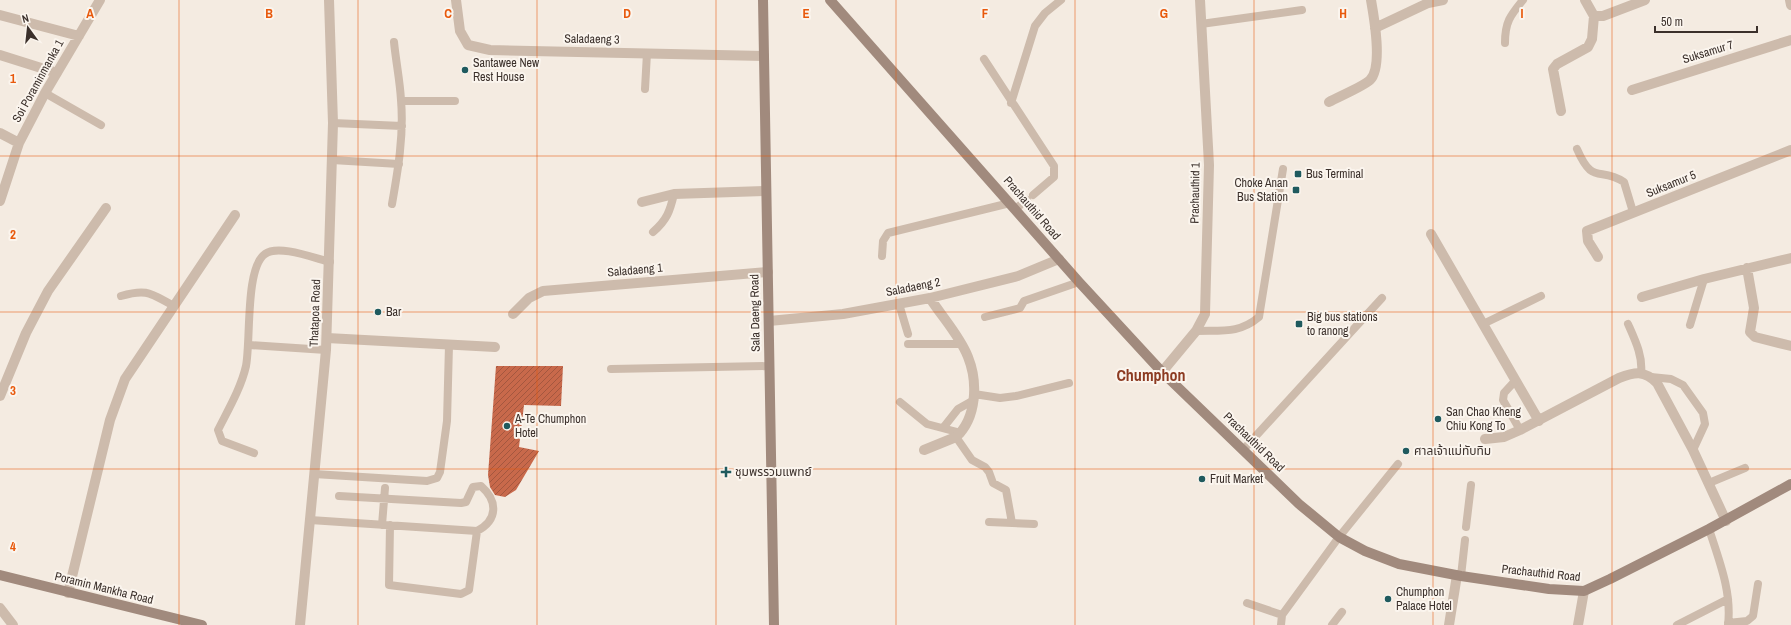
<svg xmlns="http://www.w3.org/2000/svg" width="1791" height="625" font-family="'Archivo Narrow','Noto Sans Thai',sans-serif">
	<defs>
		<pattern id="building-hatch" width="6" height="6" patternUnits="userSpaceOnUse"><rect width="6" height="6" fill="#c8694b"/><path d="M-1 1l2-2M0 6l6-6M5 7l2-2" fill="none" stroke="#a4573f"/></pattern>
	</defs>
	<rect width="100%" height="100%" fill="#f4ebe1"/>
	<!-- building -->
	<path fill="url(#building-hatch)" d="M496,366H563L561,406L524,405L519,447L539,451L516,490L505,497L495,495L490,487L488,475Z"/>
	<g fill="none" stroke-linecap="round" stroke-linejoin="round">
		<!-- lane -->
		<path stroke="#cdbbac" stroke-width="8" d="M1201,24L1302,10
			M1505,43C1505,22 1510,16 1523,0
			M984,59L1054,166V177L1033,195
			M645,89L647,53
			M45,93L101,125
			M402,101H455
			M1011,103L1035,26L1045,13L1061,0
			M333,123L402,126
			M1577,149C1593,186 1599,166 1624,182L1633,212
			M332,160L399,164
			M392,204C398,170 404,135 401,100C400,81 396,62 394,42
			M1015,209L1027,200
			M653,232C667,220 670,211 674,194
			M882,256L883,241L888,233L1010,203
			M121,296C148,288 151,294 174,306
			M899,304L908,334
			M985,317L1020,308L1024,301L1079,282
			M1483,324L1541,296
			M1628,324C1635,340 1643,356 1641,373
			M1690,325L1704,279
			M1196,331C1221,330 1239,334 1259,317L1283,169
			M908,344H961
			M249,345L326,350
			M611,369L769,366
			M1651,377L1671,379L1683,385L1703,413L1705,424L1693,450
			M1515,381L1504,393L1503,400L1520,430
			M974,394L1000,398L1016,396L1069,383
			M900,402L927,424L961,433
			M943,428L958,409L974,400
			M956,437L972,460L985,467L989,472L993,483L1006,490L1012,523
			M1243,450L1382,298
			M254,453L222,441L218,430C228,410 241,388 246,366C251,340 245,268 265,254C278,244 314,258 330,262
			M314,474L427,481L437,478L440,472L447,421L449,345
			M1709,483L1745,468
			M310,520L477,531C498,520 498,501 481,486L473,487L466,502L461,503L339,496
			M989,522L1034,524
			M382,525L385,488
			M390,525L389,585L461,594L469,590L477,531
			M1466,527L1471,485
			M1709,529C1719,560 1732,592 1728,625
			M1461,576L1465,540
			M1247,603L1282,615
			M1728,623L1747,621L1753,616L1758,584
			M1281,625L1282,615L1339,537L1398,464
			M1332,625L1342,612
			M1677,625L1728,599"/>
		<!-- street -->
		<path stroke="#cdbbac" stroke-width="10" d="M456,0L460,31L468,45L490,50L764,56
			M1790,0L1791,5
			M0,15L79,36
			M1594,16H1603L1645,0
			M1375,28L1428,3L1443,0
			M0,55L57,73
			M1632,90L1791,40
			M1329,102C1338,97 1364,86 1370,80C1383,67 1374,17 1371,0
			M1561,111L1553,69L1557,64L1588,47L1592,39L1594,16L1585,0
			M0,133L19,143
			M0,201L19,143L45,93L100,0
			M642,202L674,194L766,191
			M1431,234L1539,421
			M1598,257L1588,241L1587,231L1791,150
			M1747,268L1754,308L1750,332L1755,337L1791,346
			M1642,297L1704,279L1791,258
			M513,314L529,298L543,291L768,272
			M769,321L843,314L930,298L1018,276L1059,259
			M327,338L495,347
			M1162,372L1196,331L1205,314L1209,165L1200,0
			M0,396L26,333L48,291L106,208
			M1485,439L1504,437L1520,430L1619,378C1635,372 1644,370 1657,383L1693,450L1726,521
			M924,450L956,437C977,418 978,382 968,357C960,336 942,317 930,298
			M68,593L110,420L125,379L235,215
			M0,608L13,625
			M300,625L326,350L333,123L329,0
			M1449,625L1457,575
			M1578,625L1584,591"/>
		<!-- secondary -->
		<path stroke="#a18a7d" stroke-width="10" d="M763,0L774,625
			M830,0L1079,282L1162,372L1299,504L1339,537L1365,551L1399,564L1461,576L1549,589L1584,591L1610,579L1709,529L1791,484
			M0,575L202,625"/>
	</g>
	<!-- grid -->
	<path fill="none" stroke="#e8590c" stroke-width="1" stroke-opacity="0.55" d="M179,0V625M358,0V625M537,0V625M716,0V625M896,0V625M1075,0V625M1254,0V625M1433,0V625M1612,0V625M0,156H1791M0,312H1791M0,469H1791"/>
	<!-- markers -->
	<g fill="#1f5a5e" stroke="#fbf5ee" stroke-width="1.5">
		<circle cx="465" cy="70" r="4"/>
		<rect x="1294" y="170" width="8" height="8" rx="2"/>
		<rect x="1292" y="186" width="8" height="8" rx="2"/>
		<circle cx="378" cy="312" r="4"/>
		<rect x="1295" y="320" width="8" height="8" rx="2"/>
		<circle cx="1438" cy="419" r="4"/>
		<circle cx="507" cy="426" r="4"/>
		<circle cx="1406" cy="451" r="4"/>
		<path d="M724 466h4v4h4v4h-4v4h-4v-4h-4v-4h4z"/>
		<circle cx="1202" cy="479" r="4"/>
		<circle cx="1388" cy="599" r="4"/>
	</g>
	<g text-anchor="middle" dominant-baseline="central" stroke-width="4" stroke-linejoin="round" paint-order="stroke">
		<!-- street labels -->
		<g font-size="12" fill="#3b302b" stroke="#fbf5ee">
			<text transform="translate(592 39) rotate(1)">Saladaeng 3</text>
			<text transform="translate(1708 52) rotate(-17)">Suksamur 7</text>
			<text transform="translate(38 81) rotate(-61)">Soi Poraminmanka 1</text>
			<text transform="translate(1671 184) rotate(-22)">Suksamur 5</text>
			<text transform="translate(1195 193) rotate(-89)">Prachauthid 1</text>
			<text transform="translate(1032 208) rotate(49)">Prachauthid Road</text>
			<text transform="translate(635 270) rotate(-5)">Saladaeng 1</text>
			<text transform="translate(913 287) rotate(-11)">Saladaeng 2</text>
			<text transform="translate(315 313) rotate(-88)">Thatapoa Road</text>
			<text transform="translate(755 313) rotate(-91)">Sala Daeng Road</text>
			<text transform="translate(1254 442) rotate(44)">Prachauthid Road</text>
			<text transform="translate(1541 573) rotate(6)">Prachauthid Road</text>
			<text transform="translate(104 588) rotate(14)">Poramin Mankha Road</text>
		</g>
		<!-- poi labels -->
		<g font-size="12" fill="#3b302b" stroke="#fbf5ee" text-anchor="start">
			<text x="473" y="63">Santawee New<tspan x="473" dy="14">Rest House</tspan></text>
			<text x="1306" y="174">Bus Terminal</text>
			<text x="1288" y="183" text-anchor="end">Choke Anan<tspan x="1288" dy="14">Bus Station</tspan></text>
			<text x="386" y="312">Bar</text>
			<text x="1307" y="317">Big bus stations<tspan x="1307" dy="14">to ranong</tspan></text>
			<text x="1446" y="412">San Chao Kheng<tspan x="1446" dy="14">Chiu Kong To</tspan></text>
			<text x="515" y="419">A-Te Chumphon<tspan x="515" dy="14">Hotel</tspan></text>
			<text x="1414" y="451">ศาลเจ้าแม่ทับทิม</text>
			<text x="735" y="472">ชุมพรรวมแพทย์</text>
			<text x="1210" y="479">Fruit Market</text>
			<text x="1396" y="592">Chumphon<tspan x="1396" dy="14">Palace Hotel</tspan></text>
		</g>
		<!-- district labels -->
		<g font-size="16" font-weight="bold" fill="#8c3b22" stroke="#fbf5ee">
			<text x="1151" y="375">Chumphon</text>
		</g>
	</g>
	<g font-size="13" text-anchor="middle" font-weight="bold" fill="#e8590c" stroke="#fbf5ee" stroke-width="4" stroke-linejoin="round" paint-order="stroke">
		<text x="90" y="18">A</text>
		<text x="269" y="18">B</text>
		<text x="448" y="18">C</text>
		<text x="627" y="18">D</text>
		<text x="806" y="18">E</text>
		<text x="985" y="18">F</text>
		<text x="1164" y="18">G</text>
		<text x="1343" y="18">H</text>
		<text x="1522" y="18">I</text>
		<text x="13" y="83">1</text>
		<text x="13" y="239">2</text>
		<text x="13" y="395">3</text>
		<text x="13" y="551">4</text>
	</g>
	<!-- north arrow -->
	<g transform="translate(28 28) rotate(345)" stroke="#fbf5ee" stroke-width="3" paint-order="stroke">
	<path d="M0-3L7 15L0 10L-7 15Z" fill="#3b302b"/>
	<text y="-6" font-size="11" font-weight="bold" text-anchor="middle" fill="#3b302b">N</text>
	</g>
	<!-- scale -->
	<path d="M1655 26v6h102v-6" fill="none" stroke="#3b302b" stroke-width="2"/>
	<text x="1661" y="26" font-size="12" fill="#3b302b" stroke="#fbf5ee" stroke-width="3" paint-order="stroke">50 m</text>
</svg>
